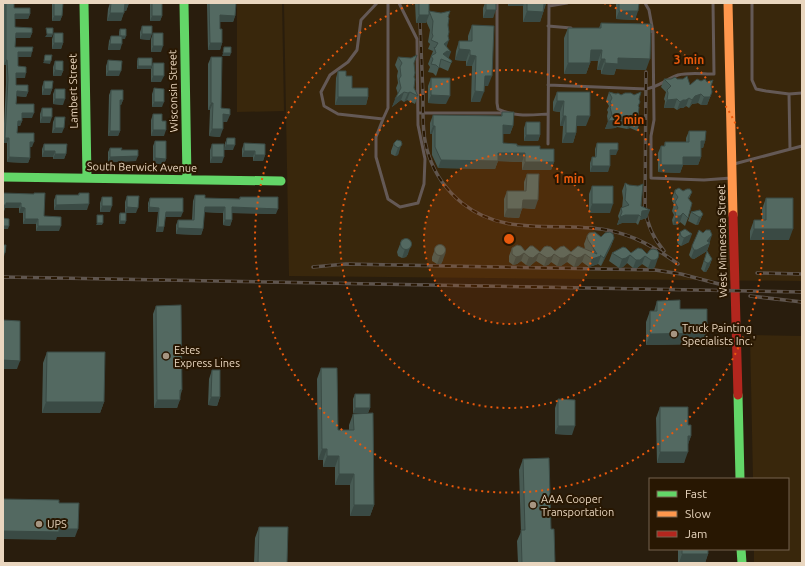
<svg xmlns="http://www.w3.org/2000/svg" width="805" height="566" font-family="Ubuntu,sans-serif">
	<rect width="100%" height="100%" fill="#291d0d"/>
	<!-- built -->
	<path fill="#39270c" d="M237,3H282L284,111L237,112Z
		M284,3H802V281L289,276Z
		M750,335L802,336V563H754V549H788V479H753Z"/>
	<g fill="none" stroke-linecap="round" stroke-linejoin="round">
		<!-- lane -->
		<path stroke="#645956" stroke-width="3" d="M377,3L361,20L357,50L348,62L330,75L321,92L324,106L338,114L383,119L388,108V3
			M497,3V103L498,109C516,117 529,115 548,114
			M645,3L649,10L653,32
			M752,3V80L756,89L766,91L789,94L790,149
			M549,6L567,3
			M548,26L571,28
			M648,31L653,32L654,120L651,136V178L704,180L731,178
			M548,85L646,89C658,87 667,79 678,75C689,72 703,74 714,74L713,3
			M789,94L802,93
			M418,113H504
			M383,119L376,137V157L388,199L400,207L418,203L424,184L425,159L418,125L417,39L399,3
			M548,144L549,3
			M734,164L802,146"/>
		<!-- fast -->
		<path stroke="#63d668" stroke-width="9" d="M84,3L87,178
			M184,3L187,179
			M3,177L281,181
			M738,395L740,479
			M741,549L742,563"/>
		<!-- slow -->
		<path stroke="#ff974d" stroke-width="9" d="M728,3L733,215"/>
		<!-- jam -->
		<path stroke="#b3261e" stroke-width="9" d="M733,215L738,395"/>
		<!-- rail casing -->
		<g stroke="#5f554e" stroke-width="3.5">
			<path id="rail" d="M420,23C421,47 422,71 423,96C423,115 422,137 429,156C435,174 446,190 462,203C506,238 556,221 607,230C634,235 656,248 678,264
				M646,72L645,208C647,225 653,238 664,251
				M313,267L346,264L655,270L681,274L719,284
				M757,273L802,274
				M3,277L802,292
				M750,296L802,302"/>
		</g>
		<!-- rail -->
		<use href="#rail" stroke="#281702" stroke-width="2" stroke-dasharray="6" stroke-linecap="butt"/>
	</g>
	<!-- wall -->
	<path fill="#475a53" d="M4,3H14V8L30,14L28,19H15V27L32,33L30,38H15V47L31,57H18V66L25,78H16V85L28,92L26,97L17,96L16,104L32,118H22V121L20,126H17V133L32,147H30V158L28,163L7,162V143H3L6,84V65H4Z
		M52,3H63L62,16L60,21H52Z
		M110,3H129L126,11H124L121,21H107L108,9Z
		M150,3H162V16L160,21H150Z
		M207,3H236L235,16L233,22H220V29L222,43L220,50H208Z
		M415,3H429V12V11L448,17L447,47L449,59L452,61L448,71L439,67L436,76L433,73L428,72L430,67L428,64L433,51L428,49L430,44L428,42L430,30L426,21V23H416Z
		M485,3H496L493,18H483V8Z
		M508,3H546L540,22H523V6H508Z
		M616,3H639L635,20L616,19Z
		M601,23L646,70L616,69L614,75L601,74V70H597L598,61H590V63L586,74H564V38L568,28H599Z
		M472,25L488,86H484L480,102H471L472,66H466V61L455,60L456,51L459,41H468V36Z
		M142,26L150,40L140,39V32Z
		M120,29L125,39H122L120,50H108L109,41L111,36H119V32Z
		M54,33L63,43L61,49H52V39Z
		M153,33L161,52H151V39Z
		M211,57L221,108L227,122H223L220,137L209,136L210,110H208V64Z
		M398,57L414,63V88L418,96L415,104L407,100L404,102L401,100L392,107L398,94L396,88L398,83L397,76L398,71L395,65Z
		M138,58L151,69H137V61Z
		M108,60L119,76H106V66Z
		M55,61L63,71L61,76H53V67Z
		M153,63L161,82H151V69Z
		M338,71L346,76L352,88L368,97L366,105H335L336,78Z
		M431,78L446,104L428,103V86Z
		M664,79H677L690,85L711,86L712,92L707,105H701L698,103L692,104L689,108L686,106L683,108H680L677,110L674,108H664L665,101L664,99L666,92L661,87Z
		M44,81L52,89L50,95H42V87Z
		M154,88L162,107H152V94Z
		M55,89L63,105L53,104V94Z
		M111,90L123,100L121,105H120V131L118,136H108L109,95Z
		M557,92L586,126H576V133L573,143H562L563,126H560V112L553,111V102Z
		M609,92L639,99L638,116L640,122L637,131L630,128L627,129L617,127L615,128L605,129L608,122L607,116L608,112L607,110L609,106L606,101Z
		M42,108L50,123H40V114Z
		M502,112L513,126L510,134H503V143L540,149L554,162L551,170H522V162L498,161L495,169L438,168L432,155V134H430V123L433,115L501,116Z
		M153,114L162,121L164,136H151V120Z
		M55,117L62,133H52L53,122Z
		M526,122L540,135L538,141H524V128Z
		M689,131L705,141L703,148H701V157L698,165H683L680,173L658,172V153L661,146H664L665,142H686V138Z
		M227,138L233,150H224L225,143Z
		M155,141L166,159L164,164H153V146Z
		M401,141L398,155L395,156L391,154V151L394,143Z
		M244,143L265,155L263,161H253V157H242V149Z
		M597,143L616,155H610L608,172H590V163L592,157H595V149Z
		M44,144L66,154L64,159H53V157H42V149Z
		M212,144L222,163H210V150Z
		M110,148L121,150L136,161L108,162V152Z
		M527,174L535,209L522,208L519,218L504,217V199L507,191H524V182Z
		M625,183L641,206L647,218L640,220L638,225L636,223H622L617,225L619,219L618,216L621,208H622L623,198L622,191Z
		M592,186L610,213H589V194Z
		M675,190L692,192L689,199L688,218L685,226L680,222L677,225H673L672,220L674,215L672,211L674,204L672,201V198Z
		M3,193L44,216L59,231H36V224H23V213H19V208H5L4,211H3Z
		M79,193L87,210H54V200L56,195H78Z
		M195,195L205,198L239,199L240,197L276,214L232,213V220L230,226L223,225V213L204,212L203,229L201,235L176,234V225L178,220H192L193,201Z
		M127,196L136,213H125V202Z
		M102,197L110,212H100V203Z
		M150,198L181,217H165L163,232H156L158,212H148V203Z
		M766,198L789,240H750V231L754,220H762V209Z
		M691,212L703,214L698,225H696L688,221Z
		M120,213L125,224H119V216Z
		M680,232L689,242L681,246L678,244L677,241Z
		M587,236L614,238L611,246L601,266L598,264L589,267L582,262L578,266L574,267L567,262L561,266H557L551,262L548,265L544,266L536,261L530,266L526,265L521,261L517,264L513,265L509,262V256L512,248L525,251L540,252L555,251L571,252L585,249L584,244Z
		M402,239L408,254L406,257L402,258L398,256L397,252Z
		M709,242L710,243L707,251L694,259L691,258L689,255L692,246Z
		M435,249L443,260L441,264H437L432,261V257Z
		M650,250L655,267L652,269L648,268L642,264L637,268H633L627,263L623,267L619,268L609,261L612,253L647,254Z
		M707,251L712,259L709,267L706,272H704L701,269Z
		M657,301L680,309L707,333L703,344L646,345V322L650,311H654Z
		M156,306L182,390L177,408H154L153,314Z
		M47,352L104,402L100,413H42L43,363Z
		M321,368L338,430H349V425L353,414L374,505L370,516H350V485H335V467H323V460H318L317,379Z
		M212,370L220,397L217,406L208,405L209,379Z
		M355,394L370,408L368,413H353V399Z
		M558,399L572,435L555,434V408Z
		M660,407L688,425L691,436L688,444L684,463H657L656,418Z
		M523,459L551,529L555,563H518L517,541L521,532L519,470Z
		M259,527L287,563H254L255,538Z
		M678,549H708V554L705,563H678Z"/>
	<!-- shaded-wall -->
	<path fill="#3a4a44" d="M124,3H129L126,11H121Z
		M509,3H524L523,6H508Z
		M544,4H546L540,22H523L527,11Z
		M486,10H496L493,18H483Z
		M619,11H638L635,20L616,19Z
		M110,13H124L121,21H107Z
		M15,14H30L28,19H13Z
		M220,15L235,16L233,22H218Z
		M419,15H429L426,23H416Z
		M54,16H62L60,21H52Z
		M152,16H162L160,21H150Z
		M16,33H32L30,38H14Z
		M47,34H53L52,37H45Z
		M142,34H152L150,40L140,39Z
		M120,36H126L125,39H119Z
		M449,40L446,48L444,44Z
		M54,43H63L61,49H52Z
		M210,43H222L220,50H208Z
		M110,44H122L120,50H108Z
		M153,46H163L161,52H151Z
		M459,49L470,50L466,61L455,60Z
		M591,50H602L598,61H587Z
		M447,51L451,52L448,60L443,54Z
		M18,52H32L31,57H16Z
		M223,53H231L230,56H222Z
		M470,55L476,56L472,66H466Z
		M618,58L650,59L646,70L616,69L614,75L601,74L605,63Z
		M601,59H605L601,70H597Z
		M6,60H7L6,65H4Z
		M44,61H51L50,64L43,63Z
		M568,63H590L586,74H564Z
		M138,66H152L151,69H137Z
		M55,70L63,71L61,76H53Z
		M108,71H121L119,76H106Z
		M16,73H26L25,78H14Z
		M153,76H164L161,82H151Z
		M485,76H492L488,86H481Z
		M44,89H52L50,95H42Z
		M17,91L28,92L26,97L15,96Z
		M475,91L484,92L480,102H471Z
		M404,92L401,100L392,107L395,99Z
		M410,92L407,100L404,102L408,93Z
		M701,94L698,103L692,104L689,108L692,100L695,96Z
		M431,95L450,96L446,104L428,103Z
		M338,97H368L366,105H335Z
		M704,97H710L707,105H701Z
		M689,98L686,106L683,108H680L677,110L680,102L683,100Z
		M55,99H65L63,105L53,104Z
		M677,99L674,108H664L667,100Z
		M120,100H123L121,105H118Z
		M557,101H564L560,112L553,111Z
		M154,102H164L162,107H152Z
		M211,103H213L210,110H208Z
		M22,113H34L32,118H20Z
		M223,114L230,115L227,122H220Z
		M563,116H566L563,126H560Z
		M577,116H590L586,126H573Z
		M42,117H52L50,123H40Z
		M620,119L617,127L615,128L605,129L608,121Z
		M633,119L630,128L627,129L630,121Z
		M18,121H22L20,126H16Z
		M503,125L513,126L510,134H500Z
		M433,126H435L432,134H430Z
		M55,128H64L62,133H52Z
		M212,129H223L220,137L209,136Z
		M153,130H166L164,136H151Z
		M110,131H120L118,136H108Z
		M566,133H576L573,143H562Z
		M526,135H540L538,141H524Z
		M5,138H9L7,143H3Z
		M701,141H705L703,148H698Z
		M30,142H34L32,147H28Z
		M226,145H235L233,150H224Z
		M401,146L398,155L395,156L398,148Z
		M610,150H618L616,155H608Z
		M44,151H55L53,157H42Z
		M244,151H255L253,157H242Z
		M498,153H525L522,162L495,161Z
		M55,154H66L64,159H53Z
		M255,155H265L263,161H253Z
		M138,156L136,161L108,162L110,157Z
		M9,157L30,158L28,163L7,162Z
		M212,157H224L222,163H210Z
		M683,157H701L698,165H680Z
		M155,158L166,159L164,164H153Z
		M441,160L498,161L495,169L438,168Z
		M525,162H554L551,170H522Z
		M661,165H683L680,173L658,172Z
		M592,166H610L608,172H590Z
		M523,200H538L535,209L520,208Z
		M6,203H21L19,208H5L4,211H3V205Z
		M89,204L87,210H54L56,205Z
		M592,204H613L610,213H589Z
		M102,206H112L110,212H100Z
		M21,207L25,208L23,213H19Z
		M127,207L138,208L136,213H125Z
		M149,207L159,208L158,212H148Z
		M205,207H225L223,213L203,212Z
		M232,207L278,209L276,214L230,213Z
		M507,209H522L519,218L504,217Z
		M650,210L647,218L640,220L642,211Z
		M166,212H183L181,217H164Z
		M683,213L680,222L677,225H673L676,216Z
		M703,214L698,225H696L699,217Z
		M625,215H639L636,223H622L617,225L620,217Z
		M25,219H38L36,224H23Z
		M225,220H232L230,226L223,225Z
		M120,221H126L125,224H119Z
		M97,223H103L102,225H96Z
		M3,226H9L8,229H3Z
		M38,226H61L59,231H36Z
		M158,227H164L163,232H156Z
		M178,228L203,229L201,235L176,234Z
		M754,229H793L789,240H750Z
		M692,234L689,242L681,246L684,238Z
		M712,235L707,251L694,259L691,258L694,250L707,241Z
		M614,238L611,246L601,266L604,258Z
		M411,245L408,254L406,257L402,258L405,249Z
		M446,252L443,260L441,264H437L440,256Z
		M3,253H5L3,260Z
		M524,253L521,261L517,264L513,265L516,257Z
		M539,253L536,261L530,266L526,265L529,257Z
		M554,254L551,262L548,265L544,266L547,258Z
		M570,254L567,262L561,266H557L560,258Z
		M585,254L582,262L578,266L574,267L577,258Z
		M630,255L627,263L623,267L619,268L622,259Z
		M601,256L598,264L589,267L592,259Z
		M645,256L642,264L637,268H633L636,260Z
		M658,258L655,267L652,269L648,268L651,260Z
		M712,259L709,267L706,272H704L707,263Z
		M707,333L703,344L646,345L650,334Z
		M3,360L20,361L17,369H3Z
		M211,397H220L217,406L208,405Z
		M157,400H180L177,408H154Z
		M46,402H104L100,413H42Z
		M355,408H370L368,413H353Z
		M558,426H575L572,435L555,434Z
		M688,436H691L687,447Z
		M322,449H327L323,460H318Z
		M660,452H688L684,463H657Z
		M327,456H339L335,467H323Z
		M339,474H354L350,485H335Z
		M354,505H374L370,516H350Z
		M59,529H78L75,537H57L56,540L3,539V531Z
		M682,554H708L705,563H679Z"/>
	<!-- building -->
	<path fill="#536961" stroke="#3a4a44" d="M6,3H14V8H30V14H15V27L32,28V33H16L15,47H33L32,52H18V66L26,67V73H16V85H28V92L17,91L16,104H34V113H22V121H18L17,133H34V142H30V158L9,157V138H5L8,79L7,60H6Z
		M54,3H63L62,16H54Z
		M111,3H125L124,13H110Z
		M152,3H162V16H152Z
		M209,3H236L235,16L220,15V29H222V43H210Z
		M419,3H429V15H419Z
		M486,3H496V10H486Z
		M527,3H546V4H544L543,12L527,11Z
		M619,3H639L638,11H619Z
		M429,11L441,13L450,11L448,17L449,18L448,25L449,32L448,36L449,40L444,44L451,52L447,51L443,54L452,61L451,63L441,59L439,68L436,65L431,64L433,59L431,56L436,53L434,47L435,48L438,43L431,40L433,36L432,33L433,21Z
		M601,23L651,24L650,59L618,58V64L605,63V59H601L602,50H591L590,63H568V28H601Z
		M472,25L494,26L492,76H485L484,92L475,91L476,56L470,55V50L459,49V41H472Z
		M142,26H152V34H142Z
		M46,28H53V34H47Z
		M120,29H126V36H120Z
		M54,33H63V43H54Z
		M153,33H163V46H153Z
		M111,36H122V44H110Z
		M224,47H231V53H223Z
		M45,55H52L51,61H44Z
		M417,55L414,63L415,73L414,77L415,79L414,88L418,96L410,92L408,93L404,92L395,99L401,88L399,79L401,76L400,67L402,63L398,57L411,58Z
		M211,57H222L221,108L230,109V115L223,114V129H212L213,103H211Z
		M138,58H152V66H138Z
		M108,60L122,61L121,71H108Z
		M55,61H63V71L55,70Z
		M153,63H164V76H153Z
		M338,71H346V76H352V88H368V97H338Z
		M687,76L690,85L697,79L701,81L705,79L707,82L713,80L711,86L712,92L710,97H704L701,94L695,96L692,100L689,98L686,100H683L680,102L677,99L667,100L668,93L667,90L671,86L664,79H671L675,77L677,79H683Z
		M431,78H450V96L431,95Z
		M44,81H53L52,89H44Z
		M154,88L164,89V102H154Z
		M55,89H65V99H55Z
		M111,90H123V100H120V131H110Z
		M557,92H590V116H577L576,133H566V116H563L564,101H557Z
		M609,92L616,94L618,93L621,95L625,93H631L634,95L641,92L639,99L640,102L638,106L639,107L638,116L640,122L633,119L630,121L620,119L618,120L608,121L612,115L610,107L612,105L610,102L612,98Z
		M42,108H52V117H42Z
		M502,112H514L513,126L503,125V143L517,144V146H540V149H554V162H525V153H498V161L441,160L435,147V126H433V115L502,116Z
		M153,114H162V121H166V130H153Z
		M55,117H65L64,128H55Z
		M526,122H540V135H526Z
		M689,131H706L705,141H701V157H683V165H661V146H665V142H689Z
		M227,138H235V145H226Z
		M397,140L401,141L402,144L401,146L398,148L394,145V143Z
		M155,141H166V159L155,158Z
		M244,143L265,144V155H255V151H244Z
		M597,143H618V150H610V166H592V157H596Z
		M44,144H67L66,154H55V151H44Z
		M212,144H224V157H212Z
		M110,148H122L121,150H138V156L110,157Z
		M527,174H539L538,200H523L522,209H507V191H526Z
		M625,183L629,185L638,186L643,184L641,206L650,210L642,211L641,217L639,215H625L620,217L622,212L621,208L629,205L625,200L626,189Z
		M592,186H613V204H592Z
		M679,188L683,191L687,189H690L692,192L688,198L692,203L688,218L683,213L680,216H676L675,212L678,208L675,202L678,197L675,193V190Z
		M3,193L34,194V193H45L44,216L61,217V226H38V219H25V208L21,207V203H6V205H3Z
		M79,193H89V204L56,205V195H79Z
		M195,195H205V198L240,199V197H278V209L232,207V220H225V207H205L203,229L178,228V220H194Z
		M127,196H139L138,208L127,207Z
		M102,197H112V206H102Z
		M150,198H183V212H166L164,227H158L159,208L149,207Z
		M766,198H793V229H754V220H766Z
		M700,210L703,214L701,217H699L691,212Z
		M120,213H126V221H120Z
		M97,215H103V223H97Z
		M3,218L9,219V226H3Z
		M685,229L692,234L684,238L681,236L680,232Z
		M699,230L703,233L706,230H710L712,235L707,241L710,243L697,250H694L692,246Z
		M595,232L601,237L605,233L610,232L613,234L614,238L604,258L600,255L601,256L592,259L585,254L581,257L577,258L570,254L564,258H560L554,254L551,257L547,258L539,253L533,258L529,257L524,253L520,256L516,257L512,254V248L517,245L521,246L525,251L530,246H533L540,252L544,247L547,246L551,247L555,251L560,247L564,246L571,252L578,246L597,254L588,240L587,236L589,233Z
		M400.5 244a5.5 5.5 0 1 1 11 0a5.5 5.5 0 1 1-11 0Z
		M434.5 250a5.5 5.5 0 1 1 11 0a5.5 5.5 0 1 1-11 0Z
		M3,245H6L5,253H3Z
		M623,247L626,248L631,253L638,248L642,249L647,254L650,250L653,249L657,250L659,253L658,258L655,260H651L645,256L640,260H636L630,255L626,258L622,259L612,253Z
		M707,251L712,259L709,263H707L704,261Z
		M680,300V309H707V333L650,334V311H657V301Z
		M181,305L182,390H180V400H157L156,306Z
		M3,320L20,321V361L3,360Z
		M47,352H105L104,402H46Z
		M321,368H337L338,430H354L353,414L373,413L374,505H354V474H339V456H327V449H322Z
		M212,370H220V397H211Z
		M355,394H370V408H355Z
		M558,399L575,400V426H558Z
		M660,407H688V425H691V436H688V452H660Z
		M549,458L551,529H554L555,563H522L521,530H525L523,459Z
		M3,499L59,500V503H79L78,529H59V532L3,531Z
		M259,527H288L287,563H258Z
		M682,549H708V554H682Z"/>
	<!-- distance rings -->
	<circle cx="509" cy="239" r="85" fill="#e8590c" fill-opacity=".12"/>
	<g fill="none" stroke="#e8590c" stroke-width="2" stroke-dasharray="2 4">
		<circle cx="509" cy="239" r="85"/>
		<circle cx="509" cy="239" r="169"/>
		<path d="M604 3A254 254 0 1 1 414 3"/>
	</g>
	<!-- markers -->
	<g fill="#a69581" stroke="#281702" stroke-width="1.5">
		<circle cx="674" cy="334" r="4"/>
		<circle cx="166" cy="356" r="4"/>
		<circle cx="533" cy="505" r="4"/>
		<circle cx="39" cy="524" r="4"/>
	</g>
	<g text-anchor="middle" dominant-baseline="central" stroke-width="4" stroke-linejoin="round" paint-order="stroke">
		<!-- street labels -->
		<g font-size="11" fill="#e9d6bf" stroke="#281702">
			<text transform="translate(73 91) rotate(-91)">Lambert Street</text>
			<text transform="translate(173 91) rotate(-91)">Wisconsin Street</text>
			<text transform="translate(142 167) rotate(1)">South Berwick Avenue</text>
			<text transform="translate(722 241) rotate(-91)">West Minnesota Street</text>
		</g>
		<!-- poi labels -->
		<g font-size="11" fill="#e9d6bf" stroke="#281702" text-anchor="start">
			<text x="682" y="328">Truck Painting<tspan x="682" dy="13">Specialists Inc.'</tspan></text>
			<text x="174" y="350">Estes<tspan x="174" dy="13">Express Lines</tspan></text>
			<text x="541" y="499">AAA Cooper<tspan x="541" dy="13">Transportation</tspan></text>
			<text x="47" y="524">UPS</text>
		</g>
	</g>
	<circle cx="509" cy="239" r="6" fill="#e8590c" stroke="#281702" stroke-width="2"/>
	<g font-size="12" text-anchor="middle" font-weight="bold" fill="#e8590c" stroke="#281702" stroke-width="4" stroke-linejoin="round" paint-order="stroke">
		<text x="689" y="64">3 min</text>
		<text x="629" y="124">2 min</text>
		<text x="569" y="183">1 min</text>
	</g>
	<!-- border -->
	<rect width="805" height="566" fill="none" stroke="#e9d6bf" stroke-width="8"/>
	<!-- legend -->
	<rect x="649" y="478" width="140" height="72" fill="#281702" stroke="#75634e"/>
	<rect x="657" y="491" width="20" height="6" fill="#63d668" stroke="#75634e"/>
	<text x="685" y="498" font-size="12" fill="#e9d6bf">Fast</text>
	<rect x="657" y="511" width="20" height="6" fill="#ff974d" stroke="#75634e"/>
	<text x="685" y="518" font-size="12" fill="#e9d6bf">Slow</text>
	<rect x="657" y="531" width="20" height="6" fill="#b3261e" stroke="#75634e"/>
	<text x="685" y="538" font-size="12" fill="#e9d6bf">Jam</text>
</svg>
